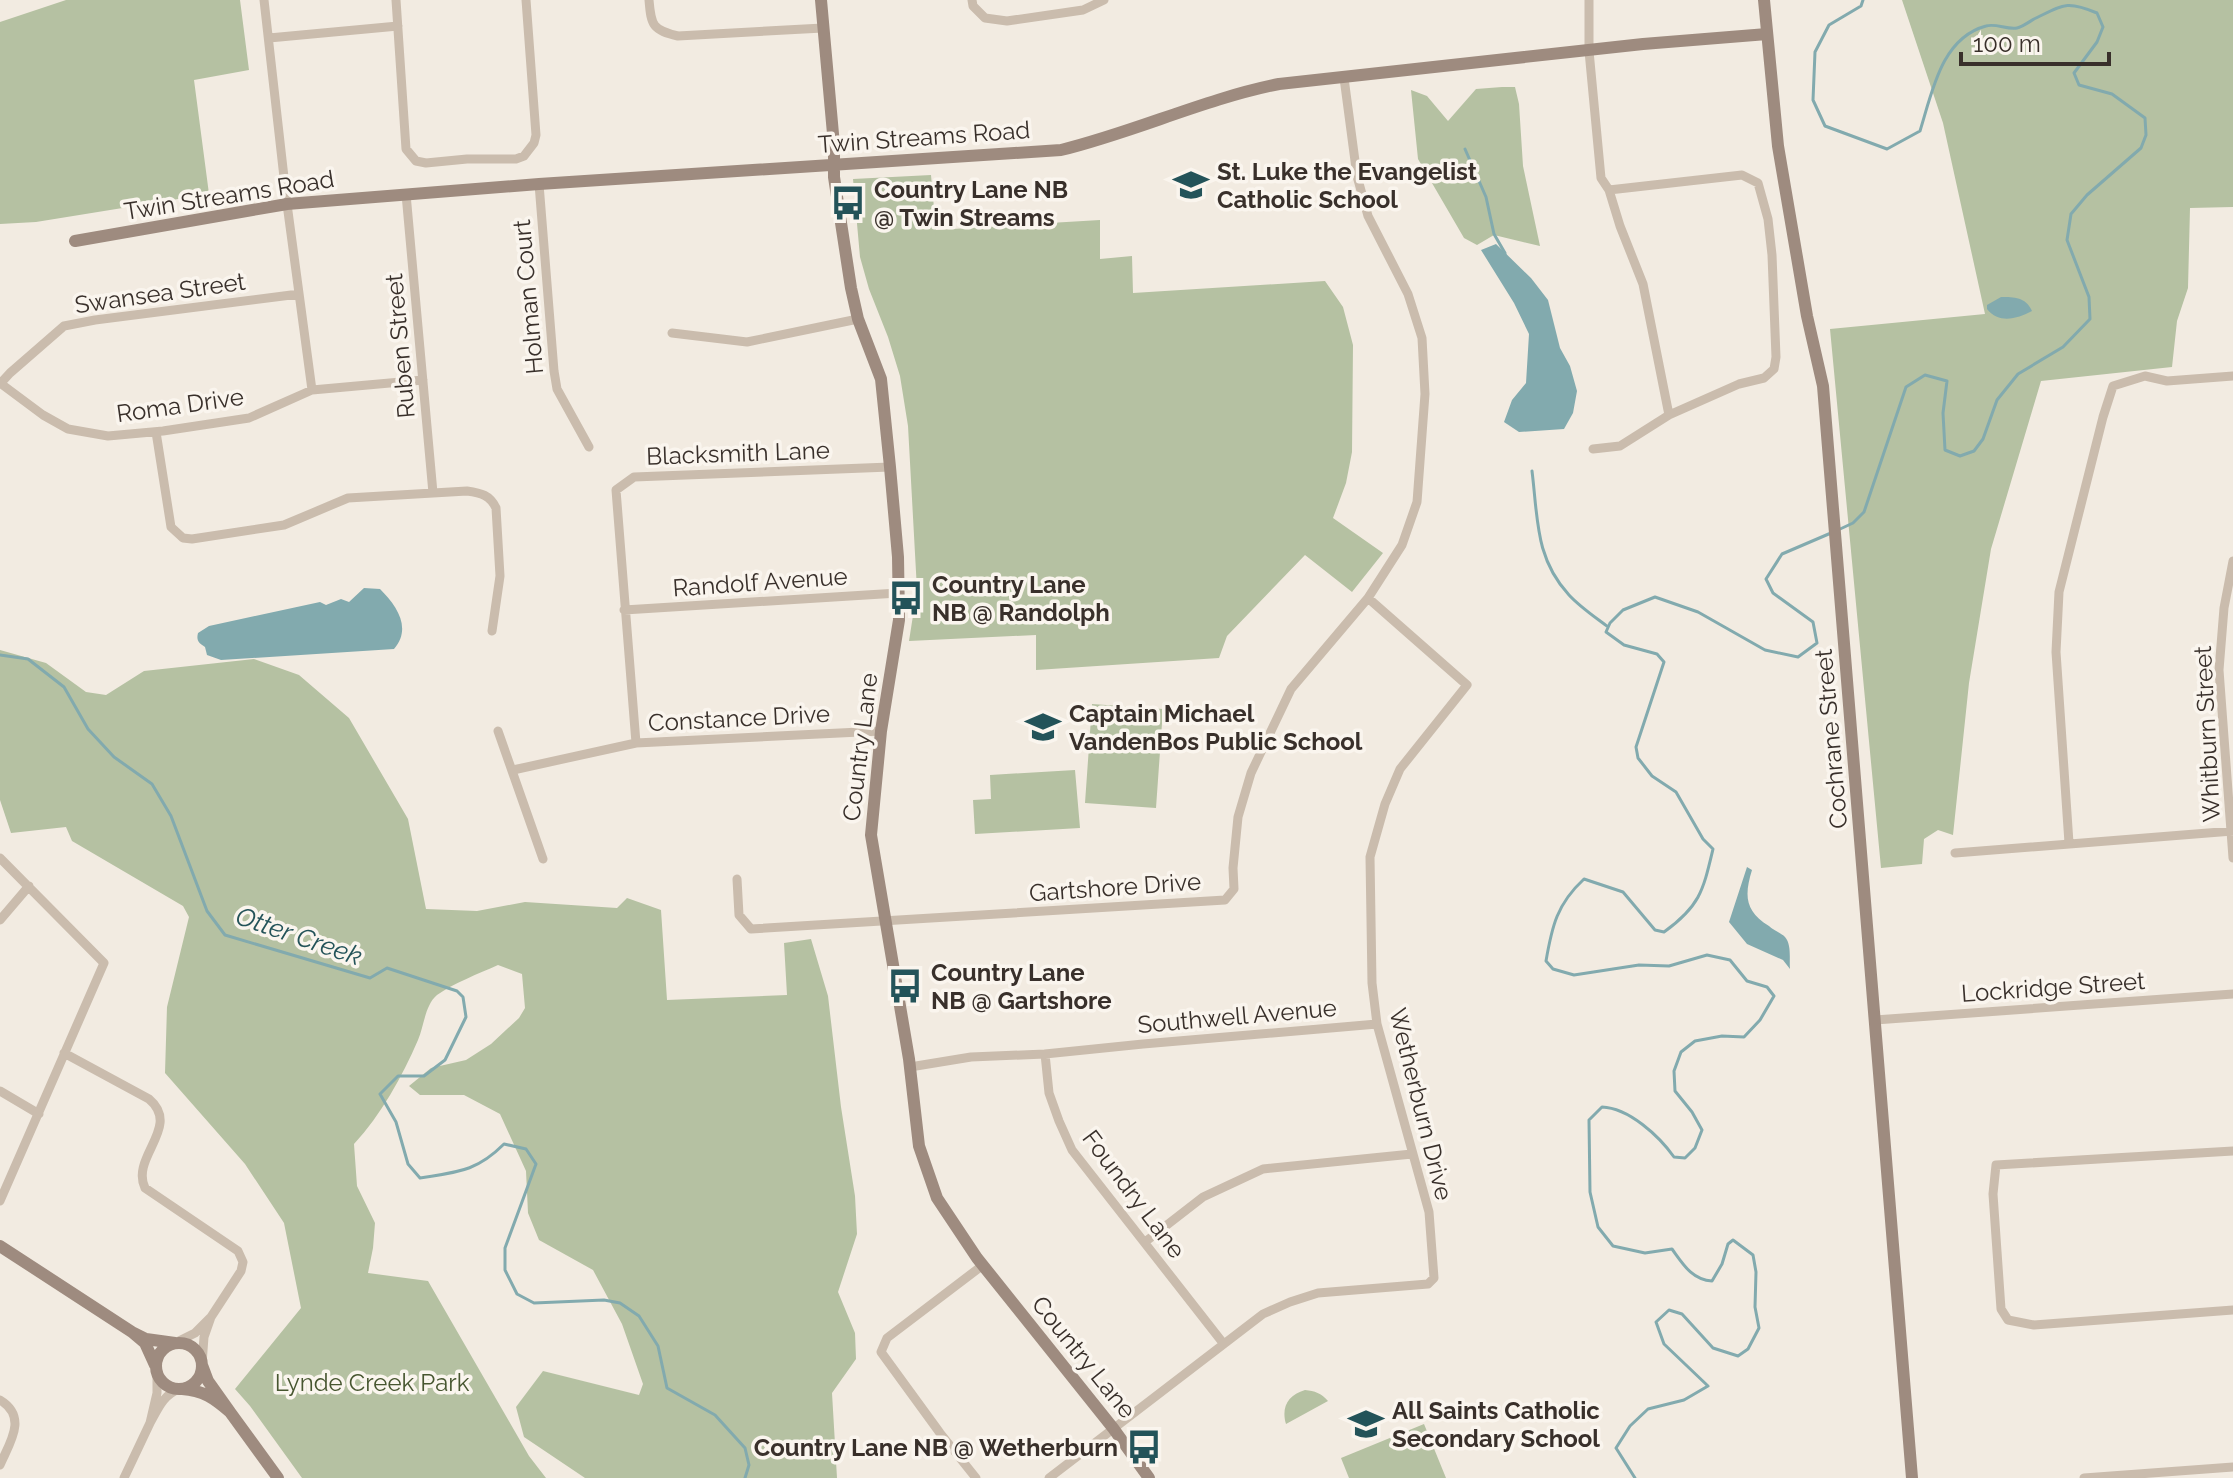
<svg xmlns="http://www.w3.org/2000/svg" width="2233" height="1478" font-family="Raleway,sans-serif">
	<rect width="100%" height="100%" fill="#f2ebe1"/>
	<!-- green -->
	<path fill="#b5c1a2" d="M66,0H240L249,70L194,80L209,194L36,222L0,224V22Z
		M1902,0H2233V207L2190,208L2188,288L2177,321L2172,367L2041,381L1991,549L1969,683L1953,835L1938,830L1924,839L1922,864L1881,868L1830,329L1985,314L1943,123Z
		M1502,87H1515L1519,104L1523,166L1540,246L1494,235L1477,245L1464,238L1418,159L1411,90L1427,96L1448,121L1476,89Z
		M931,175L936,230L1100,220V259L1132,256L1133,293L1325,281L1343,307L1353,345L1352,452L1346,483L1333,518L1383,553L1352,592L1305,555L1227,636L1219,658L1036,670V635L909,641L917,590L908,426L900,376L888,337L869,289L860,257L853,179Z
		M0,650L46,663L86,692L106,695L144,671L254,659L299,675L349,718L408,819L426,909L477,911L525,902L617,908L627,898L661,910L667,1000L787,995L784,943L811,939L828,996L841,1107L855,1196L857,1234L838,1292L855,1333L856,1359L832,1393L837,1478H585L524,1437L516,1407L543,1371L639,1395L643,1384L622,1324L593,1270L539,1240L528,1213L526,1171L500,1114L464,1095H420L409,1086L431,1068L466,1060L491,1044L519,1018L525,1008L522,974L498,965C480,973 452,984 437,995C425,1005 424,1026 418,1040C402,1077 381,1115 354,1144L357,1186L375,1223L373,1248L368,1273L428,1281L529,1456L546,1478H302L250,1406L235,1389L301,1308L284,1223L245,1164L165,1073L167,1007L189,917L183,906L72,841L66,827L11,833L0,800Z
		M1092,704L1163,709L1156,808L1085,803Z
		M1075,770L1080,828L975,834L973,800L991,799L990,775Z
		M1305,1390C1315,1391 1321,1393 1328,1401L1286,1424C1281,1407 1288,1395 1305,1390Z
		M1424,1424L1446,1478H1349L1341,1458Z"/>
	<!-- water -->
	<path fill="#82aaae" d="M1496,244L1531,278L1548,300L1560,348L1570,366L1577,391L1573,413L1564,429L1519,432L1504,422L1512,400L1526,383L1529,334L1514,303L1481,250Z
		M2001,297C2014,297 2026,297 2032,311C2017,319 1999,324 1987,309V305Z
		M364,588L380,589C397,606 412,628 394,649L221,660L207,655L205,647C199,643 196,641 198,633L209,626L320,602L326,605L341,599L349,602Z
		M1747,867L1752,870C1744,896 1745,911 1769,926C1773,930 1781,933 1785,937C1792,945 1789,960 1790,969L1783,960L1747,944L1729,922Z"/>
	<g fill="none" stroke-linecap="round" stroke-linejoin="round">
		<!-- stream -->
		<path stroke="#82aaae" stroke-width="3" d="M1465,149L1486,197L1494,234L1505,253V257
			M1532,471C1538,519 1535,558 1569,595C1580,607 1595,617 1608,627
			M1838,530L1853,523L1864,512L1906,387L1925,375L1947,381L1943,413L1945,450L1960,456L1974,451L1983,439L1997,400L2018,374L2063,347L2090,319L2089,297L2067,240L2071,214L2087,195L2141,148L2146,135L2145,118L2112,94L2079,85L2074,73L2097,42L2103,27L2097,13C2066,0 2063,5 2034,19C2029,22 2022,27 2017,28C2007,30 1996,23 1986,26C1941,38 1932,93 1920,131L1887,149L1825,126L1813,100L1815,52L1829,25L1861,6L1863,0
			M0,655L28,659L64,687L88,729L114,757L152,784L171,816L207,911L225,935L370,978L387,968L457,991L463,997L466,1017L445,1060L424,1076H398L380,1094L396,1122L408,1164L420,1178C457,1172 476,1172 504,1144L526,1149L536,1164L505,1248V1270L517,1294L534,1303L604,1300L620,1303L639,1316L658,1346L667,1388L715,1415L745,1448L749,1465L745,1478
			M1635,1478L1616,1448L1630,1426L1648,1409L1684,1400L1708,1386L1664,1344L1656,1322L1669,1310L1682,1314L1713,1348L1738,1356L1748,1349L1759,1328L1755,1307L1756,1272L1753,1255L1733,1240L1728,1244L1722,1264L1712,1281C1692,1280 1683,1264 1672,1249L1645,1253L1613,1246L1598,1227L1590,1192L1589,1120L1602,1107C1629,1108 1659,1136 1674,1157L1685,1158L1695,1148L1702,1130L1692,1112L1675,1091L1674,1071L1681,1052L1695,1041L1722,1036L1744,1037L1760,1020L1774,996L1767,987L1747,981L1730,960L1707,955L1669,966L1639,965L1574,975L1553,969L1546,961C1552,926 1557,904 1584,879L1623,892L1655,930L1664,932C1700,906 1703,891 1713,849L1703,839L1676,792L1652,776L1638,758L1636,747L1664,662L1657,654L1624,645L1606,632L1610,623L1623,610L1655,597L1698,612L1765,650L1798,657L1817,643L1813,622L1773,593L1766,579L1782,554L1831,533"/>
		<!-- street -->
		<path stroke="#cabcad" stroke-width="9" d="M264,0L287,204L312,390
			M396,0L406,149L416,161L426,163L467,159H516L524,156L534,143L536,135L526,0
			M649,0C651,26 653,30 678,36L823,28
			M972,0L973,6L985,18L1007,21L1083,10L1104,0
			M1589,0V51L1601,178L1609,190L1620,226L1643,284L1669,415
			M269,38L398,26
			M539,184L554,371L557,389L589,447
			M406,194L433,493
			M672,333L747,342L858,319
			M0,383L43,415L68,429L108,436L163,431L249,418L312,390L423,380
			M0,384L10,373L64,326L95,320L299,294
			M156,432L171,527L183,538L192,539L284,525L348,498L467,491C481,493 490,495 496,508L500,576L492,631
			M1593,449L1620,446L1669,415L1739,384L1764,378L1774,369L1776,357L1772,255L1768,219L1758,183L1742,175L1609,190
			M2233,561L2224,608L2219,670L2233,858
			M624,610L898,593
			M498,731L543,859
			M881,731L636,743L616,490L634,477L890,467
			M513,770L636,743
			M2069,843L2056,652L2059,592L2103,417L2113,386L2145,376L2167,381L2233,376
			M1955,853L2233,831
			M0,858L104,963L0,1201
			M737,879L739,915L751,929L1225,900L1234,889L1233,868L1238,817L1251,773L1291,689L1368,598L1402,545L1417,502L1425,394L1422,338L1408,294L1368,216L1357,176L1344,78
			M0,920L29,886
			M1875,1020L2233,994
			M64,1053L149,1099C182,1127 130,1157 145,1188L238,1251L243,1262L241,1271L211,1317
			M1045,1054L1049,1093L1059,1121L1072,1150L1223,1343
			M910,1067L971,1057L1045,1054L1143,1044L1377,1024
			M0,1091L39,1114
			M2233,1151L1996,1165L1993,1194L2001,1309L2008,1320L2034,1325L2233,1310
			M1145,1242L1203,1197L1263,1169L1412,1154
			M175,1343L195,1333L211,1317L204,1337L202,1364
			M157,1372V1393L150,1423C158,1409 163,1395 179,1389
			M0,1400C28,1417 10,1442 0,1465
			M124,1478L150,1423
			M976,1478L940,1433L881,1352L887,1338L983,1265
			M1049,1478L1263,1314L1290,1302L1318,1293L1428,1284L1434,1278L1429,1212L1377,1024L1372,983L1370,857L1385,804L1400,769L1467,685L1368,598
			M2084,1478L2233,1467"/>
		<!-- secondary -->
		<path stroke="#9e8b7f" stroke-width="12" d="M821,0L834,145V177L851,288L858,319L881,379L890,467L898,557L899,620L881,731L871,835L909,1059L919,1146L937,1198L977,1258L1113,1428L1149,1478
			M1764,0L1778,146L1807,316L1823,386L1912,1478
			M75,241L287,204L539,184L1061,150C1135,132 1204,99 1279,84L1643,44L1767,34
			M0,1246L132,1332
			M156 1366a23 23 0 1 1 46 0a23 23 0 1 1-46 0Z
			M155,1365L145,1343L132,1332L146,1339L175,1343
			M182,1389C203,1390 215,1399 230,1412L208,1381L202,1365
			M230,1412L278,1478"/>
	</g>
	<!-- icons -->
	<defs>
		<g id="school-bare" transform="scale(2.76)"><path d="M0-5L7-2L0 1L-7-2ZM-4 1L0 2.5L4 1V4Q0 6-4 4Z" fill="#235359" stroke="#faf5ee" stroke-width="2.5" paint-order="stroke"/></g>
		<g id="bus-bare" transform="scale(2.76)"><path d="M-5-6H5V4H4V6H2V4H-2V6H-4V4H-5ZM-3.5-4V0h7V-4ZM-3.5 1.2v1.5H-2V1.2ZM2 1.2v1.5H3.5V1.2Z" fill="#235359" stroke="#faf5ee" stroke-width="2.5" paint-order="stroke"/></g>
	</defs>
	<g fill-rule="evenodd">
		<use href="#school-bare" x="1191" y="185"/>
		<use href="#bus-bare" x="848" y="203"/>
		<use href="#bus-bare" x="906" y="598"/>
		<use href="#school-bare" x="1043" y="727"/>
		<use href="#bus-bare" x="905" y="986"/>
		<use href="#school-bare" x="1366" y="1424"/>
		<use href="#bus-bare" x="1144" y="1447"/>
	</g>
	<g text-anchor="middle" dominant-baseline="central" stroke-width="7" stroke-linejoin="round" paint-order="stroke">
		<!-- street labels -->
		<g font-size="24" fill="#39302b" stroke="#faf5ee">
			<text transform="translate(924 137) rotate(-4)">Twin Streams Road</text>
			<text transform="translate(229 195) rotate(-9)">Twin Streams Road</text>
			<text transform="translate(160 293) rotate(-8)">Swansea Street</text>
			<text transform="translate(528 297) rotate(-95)">Holman Court</text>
			<text transform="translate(400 346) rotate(-95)">Ruben Street</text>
			<text transform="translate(180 405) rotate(-8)">Roma Drive</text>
			<text transform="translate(738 453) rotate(-2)">Blacksmith Lane</text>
			<text transform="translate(760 582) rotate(-4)">Randolf Avenue</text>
			<text transform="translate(739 718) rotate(-3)">Constance Drive</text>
			<text transform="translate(2207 734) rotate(-93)">Whitburn Street</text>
			<text transform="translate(1831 739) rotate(-95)">Cochrane Street</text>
			<text transform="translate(860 747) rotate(-83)">Country Lane</text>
			<text transform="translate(1115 887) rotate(-4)">Gartshore Drive</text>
			<text transform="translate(2053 987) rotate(-4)">Lockridge Street</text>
			<text transform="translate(1237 1016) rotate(-5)">Southwell Avenue</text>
			<text transform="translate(1421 1104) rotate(76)">Wetherburn Drive</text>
			<text transform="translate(1134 1194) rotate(53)">Foundry Lane</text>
			<text transform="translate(1084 1357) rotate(51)">Country Lane</text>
		</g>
		<!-- poi labels -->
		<g font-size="24" font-weight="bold" fill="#39302b" stroke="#faf5ee" text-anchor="start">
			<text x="1217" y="171">St. Luke the Evangelist<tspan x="1217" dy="28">Catholic School</tspan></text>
			<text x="874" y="189">Country Lane NB<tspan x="874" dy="28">@ Twin Streams</tspan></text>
			<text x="932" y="584">Country Lane<tspan x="932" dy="28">NB @ Randolph</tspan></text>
			<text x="1069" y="713">Captain Michael<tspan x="1069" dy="28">VandenBos Public School</tspan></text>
			<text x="931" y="972">Country Lane<tspan x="931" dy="28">NB @ Gartshore</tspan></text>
			<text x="1392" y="1410">All Saints Catholic<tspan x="1392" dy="28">Secondary School</tspan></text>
			<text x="1118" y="1447" text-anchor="end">Country Lane NB @ Wetherburn</text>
		</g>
		<!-- park labels -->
		<g font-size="24" fill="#475630" stroke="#faf5ee">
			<text x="372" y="1382">Lynde Creek Park</text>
		</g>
		<!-- water labels -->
		<g font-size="26" font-style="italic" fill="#235359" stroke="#faf5ee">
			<text transform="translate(299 936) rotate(19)">Otter Creek</text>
		</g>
	</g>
	<!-- scale -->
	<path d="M1961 52v12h148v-12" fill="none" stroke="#39302b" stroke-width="4"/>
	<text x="1973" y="52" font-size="24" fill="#39302b" stroke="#faf5ee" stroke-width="6" paint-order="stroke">100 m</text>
</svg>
